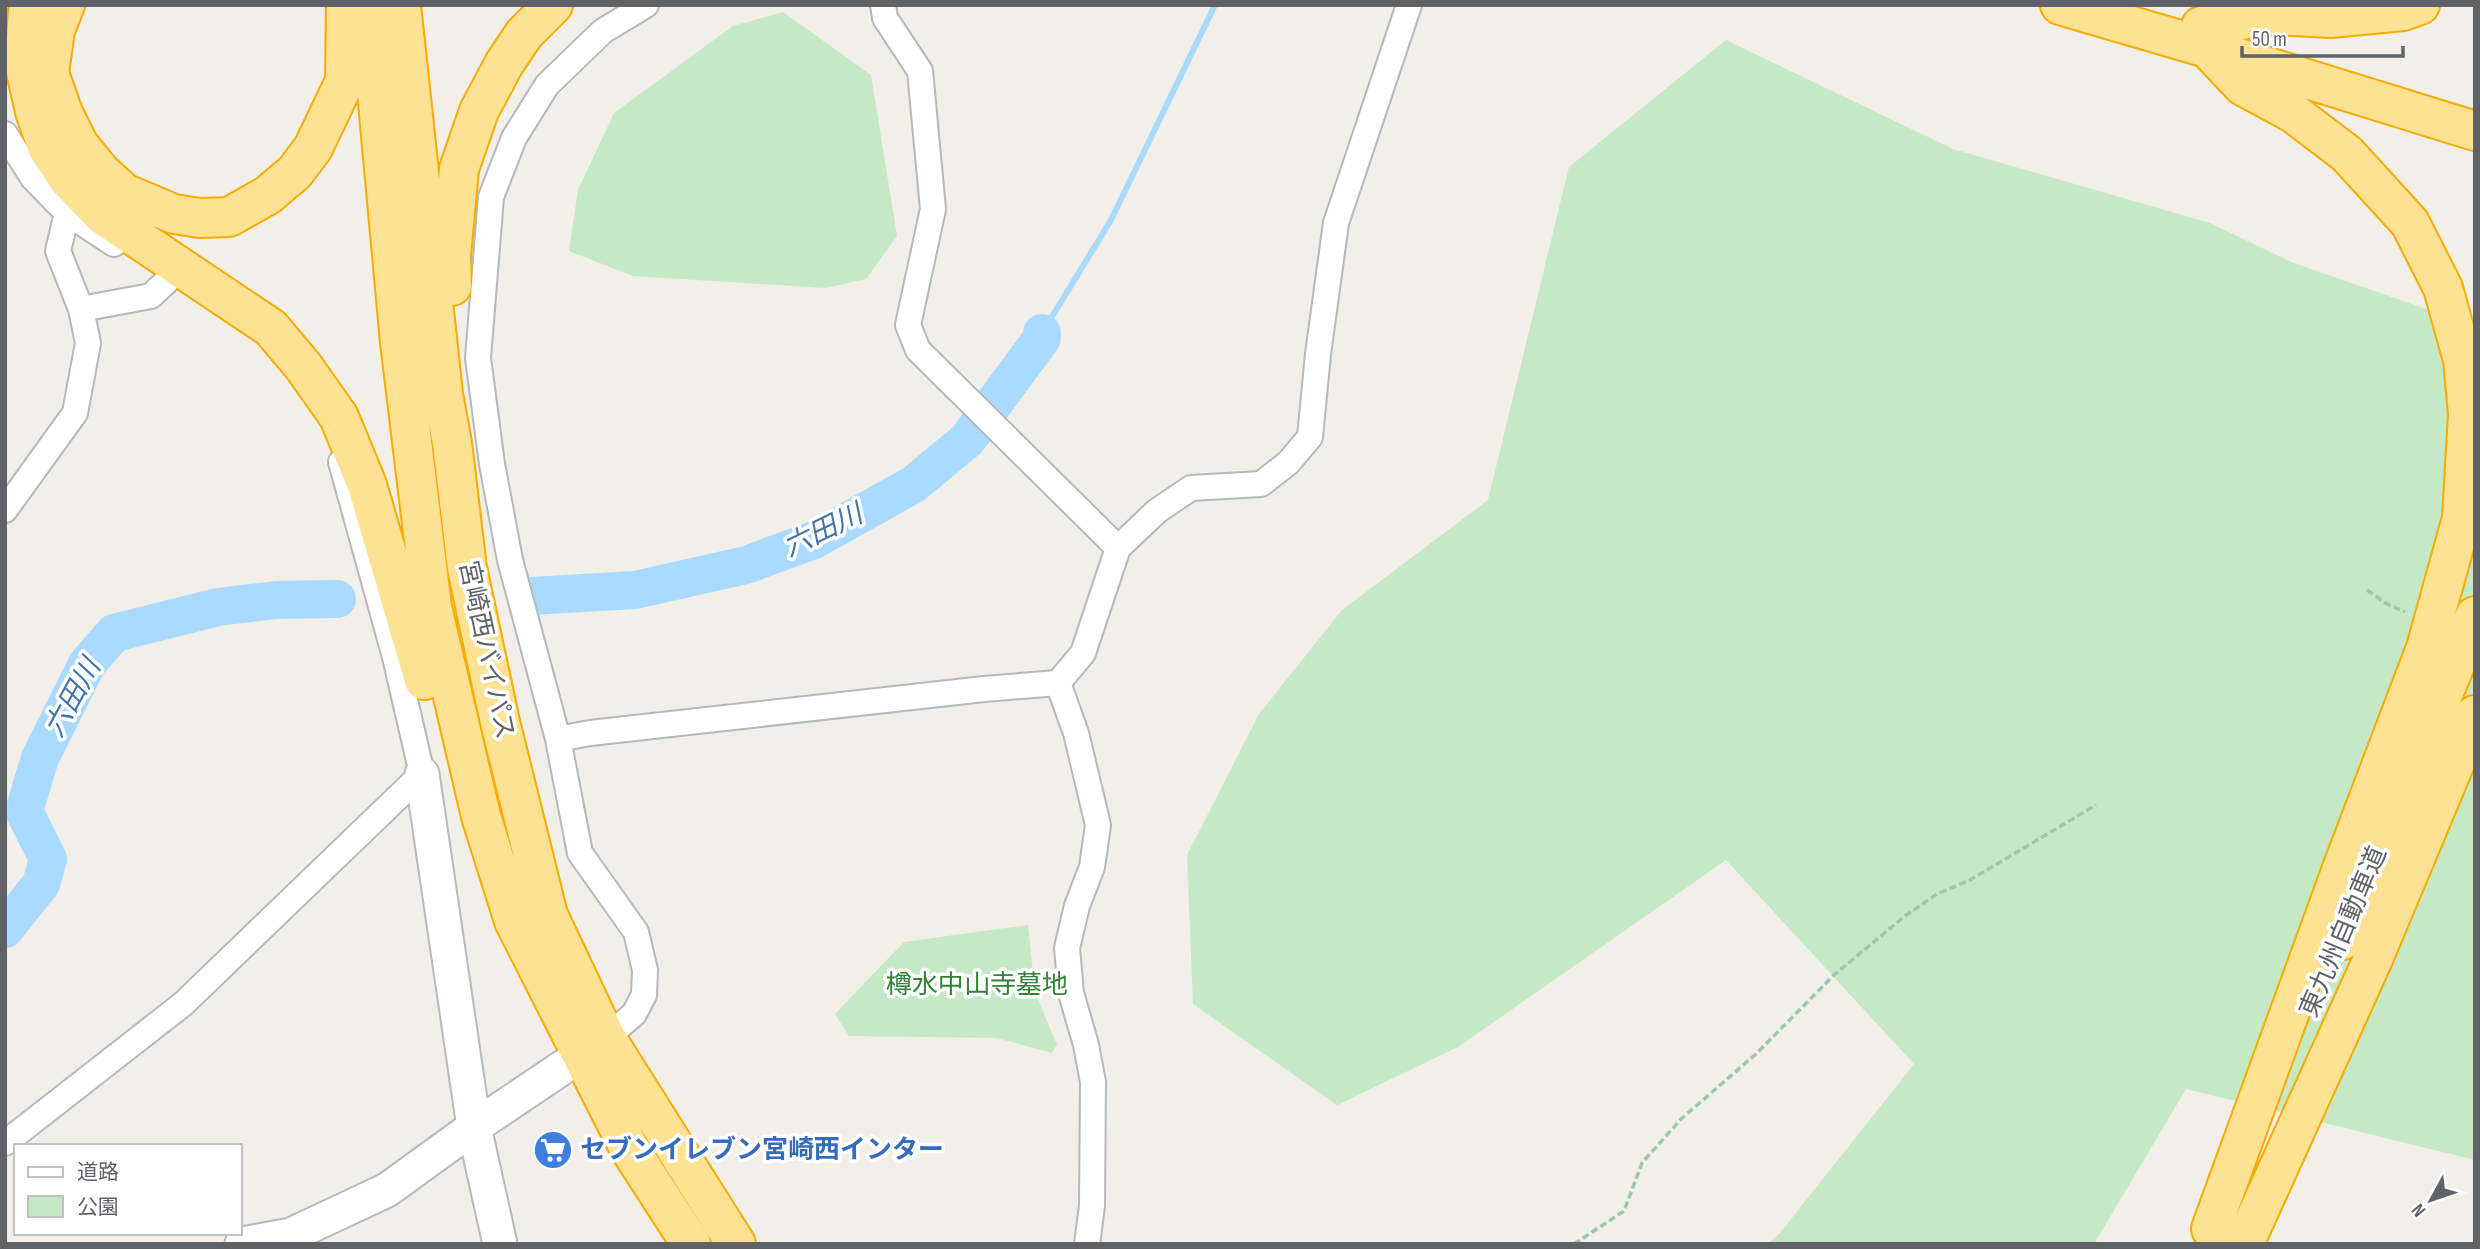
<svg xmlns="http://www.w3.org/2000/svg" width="2480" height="1249" font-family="'Sofia Sans Condensed','Noto Sans JP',sans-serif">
	<rect width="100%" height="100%" fill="#f1efe8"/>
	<!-- green -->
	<path fill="#c5e8c5" d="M783,12L871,75L897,236L866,279L825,288L633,276L569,251L578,190L614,113L733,26Z
		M1726,40L1953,149L2210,223L2291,262L2475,326V1160L2186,1089L2094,1244H1768L1780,1233L1914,1064L1726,860L1458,1047L1337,1105L1193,1004L1187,855L1259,714L1342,610L1488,500L1569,167Z
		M1028,925L1035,992L1057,1045L1052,1053L997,1038L849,1036L835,1014L904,942Z"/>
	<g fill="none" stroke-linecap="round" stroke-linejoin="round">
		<!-- stream -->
		<path stroke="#aadaff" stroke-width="6" d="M1042,333L1111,220L1215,5"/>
		<!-- river -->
		<path stroke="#aadaff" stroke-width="38" d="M531,596L635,590L746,565L814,540L914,484L967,440L1042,338V333
			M5,929L41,884L48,859L24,811L40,758L87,664L114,633L218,607L276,600L337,599"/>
		<!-- street casing -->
		<g stroke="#b5b8bc" stroke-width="28">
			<path id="street" d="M883,5L885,18L920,71L933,209L908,325L918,350L1118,548
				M5,134L33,178L67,213L114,244
				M81,309L151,296L170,278
				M5,510L75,413L88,343L81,309L58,251L67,213
				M1058,683L1076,733L1098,825L1092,867L1077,906L1067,948L1071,993L1086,1045L1093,1082L1092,1206L1087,1244
				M558,739L590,733L984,689L1058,683L1083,653L1118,548L1157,511L1191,488L1261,484L1288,463L1310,437L1318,354L1336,223L1409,5
				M606,1038L634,1014L644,995L645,970L636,932L580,853L558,739L510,560L492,464L478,358L491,197L514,138L547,85L603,31L646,5
				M5,1143L183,1004L422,774L395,657L341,462"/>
		</g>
		<!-- secondary casing -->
		<g stroke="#b6babf" stroke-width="37">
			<path id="secondary" d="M422,774L474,1127L500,1244
				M242,1244L291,1235L387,1190L474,1127L602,1041"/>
		</g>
		<!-- highway casing -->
		<g stroke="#f9ab00" stroke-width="42">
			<path id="highway" d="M30,5L28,11L24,63L35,111L47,147L69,180L104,216L271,328L303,366L339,417L367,485L424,680
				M65,5L55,30L49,73L63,113L79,145L101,172L124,193L174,214L200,218L229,217L268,195L295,172L313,148L345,81L346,5
				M369,5L400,342L432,607L481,816L514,921L629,1148L691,1244
				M401,5L443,394L452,443L467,568L500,722L548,915L606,1038L736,1244
				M2060,5L2207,48L2475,131
				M2201,26L2274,15L2331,18L2403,11L2420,5
				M2207,48L2243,86L2293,113L2347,154L2410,223L2443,288L2463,360L2468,414L2462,518L2426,648L2343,866L2211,1229
				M452,286L451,256L459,169L479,111L504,64L524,34L553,5
				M2343,940L2475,616
				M2244,1244L2373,959L2475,715"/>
		</g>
		<!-- path -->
		<path stroke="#9cc7a9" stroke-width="3.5" stroke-dasharray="7 3.5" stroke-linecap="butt" d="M2367,590L2387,604L2405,612
			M1574,1244L1624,1211L1642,1163L1681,1119L1756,1054L1834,975L1905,916L1937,894L1970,880L2096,805"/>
		<!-- street -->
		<use href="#street" stroke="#fff" stroke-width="24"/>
		<!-- secondary -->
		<use href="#secondary" stroke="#fff" stroke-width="33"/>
		<!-- highway -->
		<use href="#highway" stroke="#fde293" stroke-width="38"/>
	</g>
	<!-- icons -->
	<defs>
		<g id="supermarket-disc" transform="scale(2.0125)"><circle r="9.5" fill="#3f7fe0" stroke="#fff"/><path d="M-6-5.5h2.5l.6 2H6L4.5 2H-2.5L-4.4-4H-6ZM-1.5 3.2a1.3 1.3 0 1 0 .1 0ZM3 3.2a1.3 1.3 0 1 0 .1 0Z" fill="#fff"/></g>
	</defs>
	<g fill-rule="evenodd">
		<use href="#supermarket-disc" x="553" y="1150"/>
	</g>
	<g text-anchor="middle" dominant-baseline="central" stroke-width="7" stroke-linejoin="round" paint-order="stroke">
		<!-- street labels -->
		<g font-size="26" fill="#5f6368" stroke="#fff">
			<text transform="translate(486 650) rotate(78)">宮崎西バイパス</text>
			<text transform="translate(2344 932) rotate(-67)">東九州自動車道</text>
		</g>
		<!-- park labels -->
		<g font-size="26" fill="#348238" stroke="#fff">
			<text x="977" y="985">樽水中山寺墓地</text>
		</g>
		<!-- shop labels -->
		<g font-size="26" font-weight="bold" fill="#366cbe" stroke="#fff" text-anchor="start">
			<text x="580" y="1150">セブンイレブン宮崎西インター</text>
		</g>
		<!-- water labels -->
		<g font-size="28" font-style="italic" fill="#4174aa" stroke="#fff">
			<text transform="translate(823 531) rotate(-26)">六田川</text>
			<text transform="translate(73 698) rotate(-61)">六田川</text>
		</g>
	</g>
	<!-- border -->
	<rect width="2480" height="1249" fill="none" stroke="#5f6368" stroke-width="14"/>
	<!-- legend -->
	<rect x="14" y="1144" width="228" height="91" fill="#ffffff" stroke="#bfc1c3" stroke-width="2"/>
	<rect x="28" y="1167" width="35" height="10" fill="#ffffff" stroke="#bfc1c3" stroke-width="2"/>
	<text x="77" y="1179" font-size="21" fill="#5f6368">道路</text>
	<rect x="28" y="1196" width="35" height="21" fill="#c5e8c5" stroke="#bfc1c3" stroke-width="2"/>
	<text x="77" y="1214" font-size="21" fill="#5f6368">公園</text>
	<!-- north arrow -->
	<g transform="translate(2431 1200) rotate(230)" stroke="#ffffff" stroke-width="5" paint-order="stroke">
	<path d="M0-5L12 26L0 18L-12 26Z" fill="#5f6368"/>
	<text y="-10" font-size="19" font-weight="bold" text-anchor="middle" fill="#5f6368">N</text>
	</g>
	<!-- scale -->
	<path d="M2242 46v10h161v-10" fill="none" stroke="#5f6368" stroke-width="3.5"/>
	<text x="2252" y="46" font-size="21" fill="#5f6368" stroke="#ffffff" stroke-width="5" paint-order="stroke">50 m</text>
</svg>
